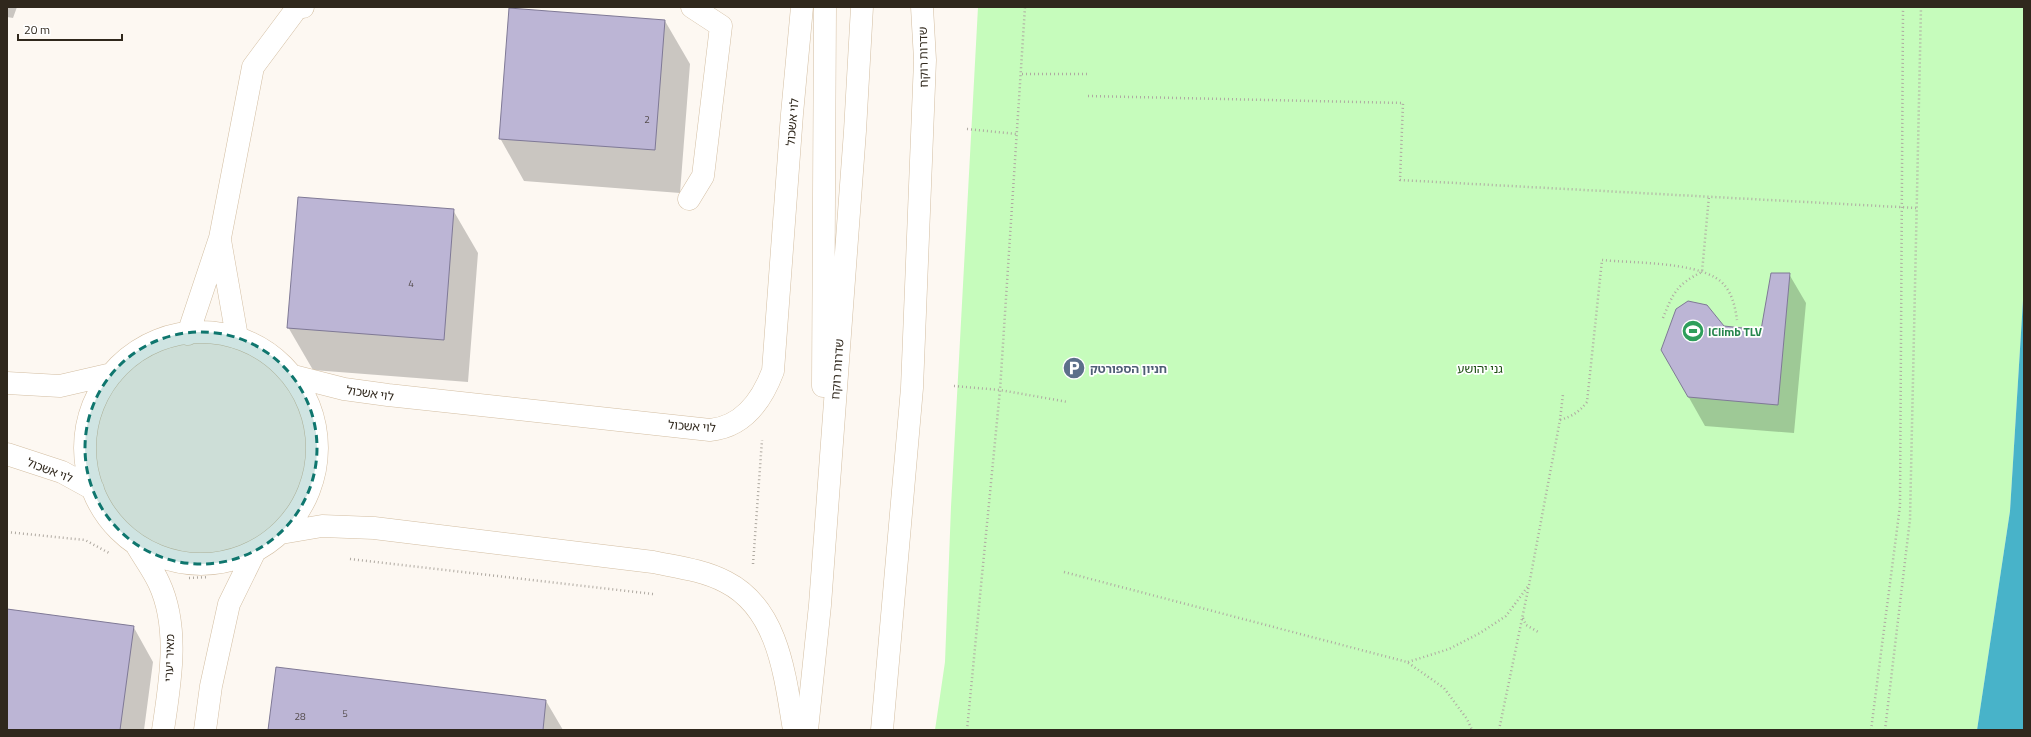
<svg xmlns="http://www.w3.org/2000/svg" width="2031" height="737" font-family="'Titillium Web','Noto Sans Hebrew',sans-serif">
	<rect width="100%" height="100%" fill="#fdf8f2"/>
	<!-- green -->
	<path fill="#c6fcbc" d="M978,7H2024V284L2010,511L1977,730H935L945,662L951,507Z"/>
	<!-- water -->
	<path fill="#48b3c9" d="M2024,284V730H1977L2010,511Z"/>
	<!-- shadow -->
	<path fill="#0003" d="M7,7H17L13,18L7,17Z
		M665,21L690,64L680,193L524,181L500,138Z
		M453,210L478,253L468,382L313,370L288,327Z
		M1789,274L1806,303L1794,433L1705,426L1662,350L1723,327L1762,331Z
		M7,610L133,626L153,662L144,730H7Z
		M546,701L563,730H269Z"/>
	<!-- building -->
	<path fill="#bcb5d5" stroke="#7f7996" d="M509,8L665,20L655,150L499,139Z
		M298,197L454,209L444,340L287,328Z
		M1771,273H1790L1778,405L1688,397L1661,350L1676,309L1688,301L1707,305L1724,326L1761,330Z
		M7,609L134,626L120,730H7Z
		M276,667L546,700L543,730H268Z"/>
	<g fill="none" stroke-linecap="round" stroke-linejoin="round">
		<!-- minor casing -->
		<g stroke="#d3bea2" stroke-width="23">
			<path id="minor" d="M689,199L703,176L721,26L692,7
				M220,240L237,337
				M85 448a116 116 0 1 1 232 0a116 116 0 1 1-232 0Z
				M188,334L220,238L253,67L297,8L303,7
				M293,376L344,389L388,395L710,430C743,427 762,400 773,371L792,114L802,7
				M7,383L60,386L112,374
				M7,454L62,472L93,489
				M281,533L322,526L374,528L653,562C677,567 703,570 726,582C779,609 785,677 794,730
				M137,546C144,558 153,570 159,583C180,628 170,683 163,730
				M205,730L211,686L229,604L255,551"/>
		</g>
		<!-- major casing -->
		<g stroke="#d3bea2" stroke-width="23">
			<path id="major" d="M823,386L825,7
				M807,730L820,605L855,131L862,7
				M882,730L912,388L925,60L922,7"/>
		</g>
		<!-- path -->
		<path stroke="#afa9a1" stroke-width="2.5" stroke-dasharray="1 3" stroke-linecap="butt" d="M1022,74H1090
			M1088,96L1403,103L1400,180L1917,208
			M967,129L1017,134
			M1663,318C1673,293 1677,284 1702,272L1709,196
			M954,386L1000,390L1068,402
			M1560,420C1573,416 1579,412 1587,402L1602,260C1634,263 1690,262 1716,278C1731,287 1735,305 1737,320
			M7,532L85,540L109,553
			M350,559L653,594
			M753,564L762,440
			M1064,572L1407,662L1444,688L1467,719L1472,730
			M189,578L209,577
			M1523,618L1526,625L1540,633
			M1408,662L1449,649L1480,633L1506,616L1529,585
			M967,730L1000,390L1025,7
			M1499,730L1529,585L1560,420L1563,394
			M1871,730L1900,506L1903,7
			M1885,730L1910,519L1921,7"/>
		<!-- minor -->
		<use href="#minor" stroke="#fff" stroke-width="22"/>
		<!-- major -->
		<use href="#major" stroke="#fff" stroke-width="22"/>
	</g>
	<!-- marked area -->
	<path fill="#0f766e" fill-opacity="0.2" stroke="#0f766e" stroke-width="3" stroke-dasharray="8 5" stroke-linejoin="round" d="M85 448a116 116 0 1 1 232 0a116 116 0 1 1-232 0Z"/>
	<!-- icons -->
	<defs>
		<g id="stadium-disc" transform="scale(1.15)"><circle r="9.5" fill="#2e9e5b" stroke="#fff"/><path d="M0-5a6.5 5 0 1 0 0 10a6.5 5 0 1 0 0-10ZM-3.5-1.8h7v3.6h-7Z" fill="#fff"/></g>
		<g id="parking-disc" transform="scale(1.15)"><circle r="9.5" fill="#5c6f8a" stroke="#fff"/><path d="M-3.5-5.5H1a3.5 3.5 0 0 1 0 7H-1V5.5H-3.5ZM-1-3.4V-.6H.8a1.4 1.4 0 0 0 0-2.8Z" fill="#fff"/></g>
	</defs>
	<g fill-rule="evenodd">
		<use href="#stadium-disc" x="1693" y="331"/>
		<use href="#parking-disc" x="1074" y="368"/>
	</g>
	<g text-anchor="middle" dominant-baseline="central" stroke-width="3.5" stroke-linejoin="round" paint-order="stroke">
		<!-- number labels -->
		<g font-size="10" fill="#534b4b">
			<text x="647" y="119">2</text>
			<text x="411" y="283">4</text>
			<text x="345" y="713">5</text>
			<text x="300" y="716">28</text>
		</g>
		<!-- street labels -->
		<g font-size="12" fill="#30281d" stroke="#fff">
			<text transform="translate(923 57) rotate(-91)">שדרות רוקח</text>
			<text transform="translate(792 122) rotate(-85)">לוי אשכול</text>
			<text transform="translate(837 369) rotate(-86)">שדרות רוקח</text>
			<text transform="translate(370 393) rotate(8)">לוי אשכול</text>
			<text transform="translate(692 426) rotate(4)">לוי אשכול</text>
			<text transform="translate(50 470) rotate(21)">לוי אשכול</text>
			<text transform="translate(169 658) rotate(-88)">מאיר יערי</text>
		</g>
		<!-- leisure labels -->
		<g font-size="12" font-weight="bold" fill="#27864d" stroke="#fff" text-anchor="start">
			<text x="1708" y="331">IClimb TLV</text>
		</g>
		<!-- service labels -->
		<g font-size="12" font-weight="bold" fill="#4e5e75" stroke="#fff" text-anchor="start">
			<text x="1090" y="368">חניון הספורטק</text>
		</g>
		<!-- park labels -->
		<g font-size="12" fill="#184b0d" stroke="#fff">
			<text x="1480" y="368">גני יהושע</text>
		</g>
	</g>
	<!-- border -->
	<rect width="2031" height="737" fill="none" stroke="#30281d" stroke-width="16"/>
	<!-- scale -->
	<path d="M18 34v6h104v-6" fill="none" stroke="#30281d" stroke-width="2"/>
	<text x="24" y="34" font-size="12" fill="#30281d" stroke="#ffffff" stroke-width="3" paint-order="stroke">20 m</text>
</svg>
